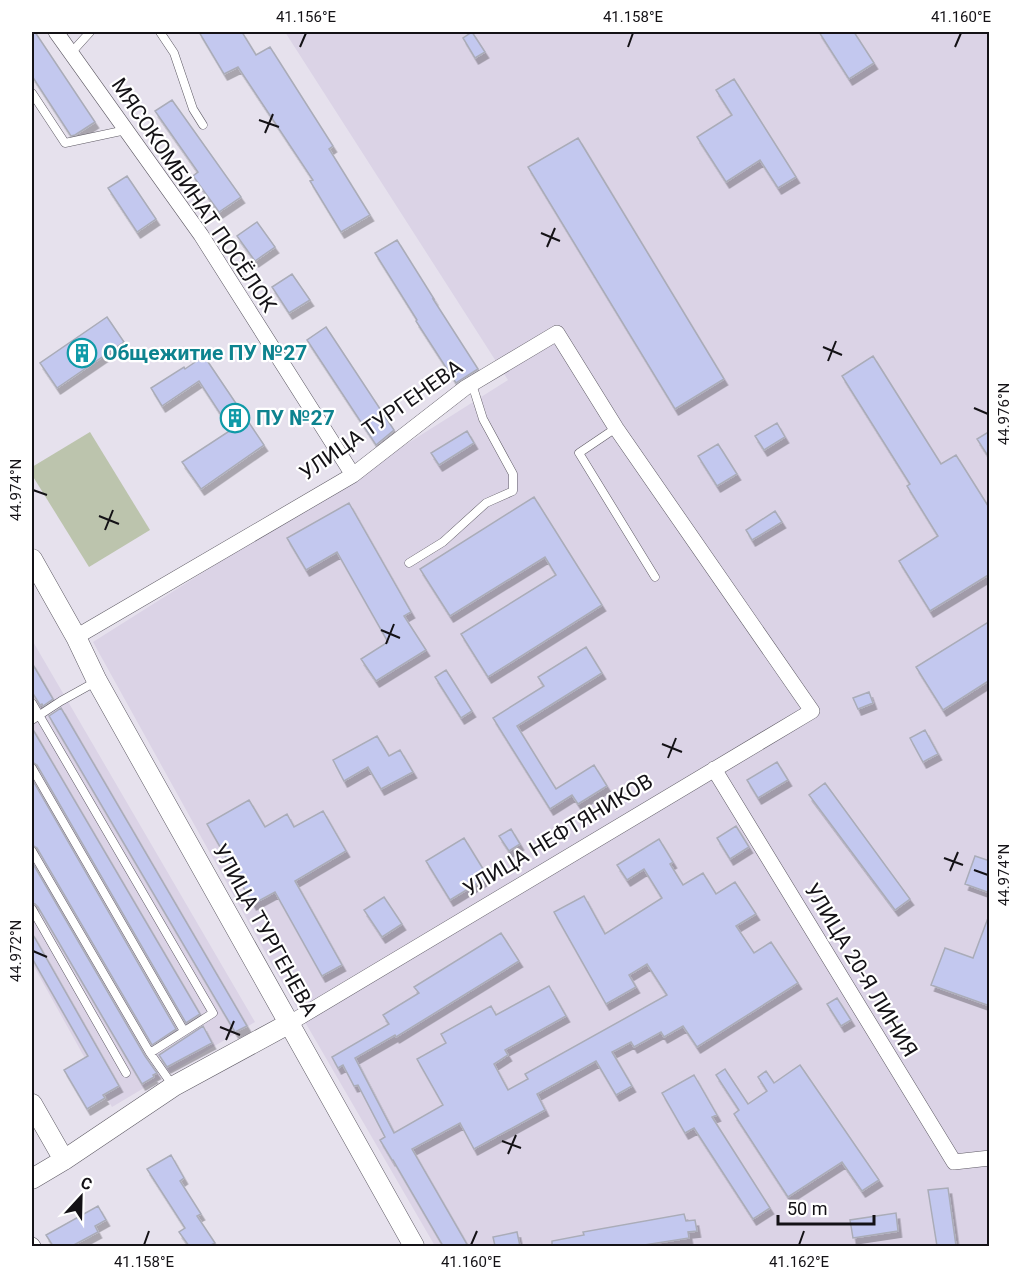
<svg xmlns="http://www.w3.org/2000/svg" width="1021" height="1278" font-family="Roboto,sans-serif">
	<defs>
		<filter id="shadow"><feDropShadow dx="3.5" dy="6" stdDeviation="0" flood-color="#0004"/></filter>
	</defs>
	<rect width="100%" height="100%" fill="#e6e1ed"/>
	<!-- built -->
	<path fill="#dbd3e6" d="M285,32H989V1246H435L276,972L93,642L508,380Z
		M32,640L255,1022L112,1107L32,963Z"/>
	<!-- green -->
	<path fill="#bcc4ad" d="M90,432L150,530L89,567L32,475V467Z"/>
	<!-- building -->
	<path fill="#c3c8ef" stroke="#aaacb8" stroke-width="1.5" filter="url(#shadow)" d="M32,32H35L95,122L75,135L71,136L32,76Z
		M199,32H242L256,55L270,47L333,146L329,149L370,215L341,232L310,181L313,180L238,67L224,74Z
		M472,32L485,52L475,58L463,38Z
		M819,32H854L874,63L849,79Z
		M734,79L796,177L778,188L760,160L726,182L697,137L732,115L716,90Z
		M172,100L241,197L219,212L193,176L198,172L155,111Z
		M578,138L724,379L675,409L528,167Z
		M127,176L156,219L137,232L108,188Z
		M257,222L275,247L255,261L237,236Z
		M397,240L434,299H433L478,369L456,383L416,321L417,320L375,253Z
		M292,274L310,300L289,313L272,287Z
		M107,317L124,342L57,388L40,363Z
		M326,327L394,430L376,445L307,340Z
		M204,356L264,445L201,489L182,462L231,430L199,381L162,406L151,388L184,367L185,369Z
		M873,356L941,464L956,455L990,509V574L930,611L899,561L938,536L907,486L910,484L842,376Z
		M777,423L785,437L764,450L755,436Z
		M467,431L474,443L439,465L431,453Z
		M990,431V459L977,439Z
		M718,444L737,474L717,486L698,456Z
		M534,497L602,605L488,677L461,634L556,575L545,557L450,616L420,569Z
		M349,503L411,612L404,616L426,650L376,681L361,659L388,642L337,552L306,570L287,538Z
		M775,511L782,522L752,540L746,530Z
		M990,621V680L943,710L916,667Z
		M586,647L602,673L517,726L556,789L594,765L607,786L578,804L572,795L550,809L493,718L544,686L538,677Z
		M32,663L53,699L43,706L42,704L40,705L32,692Z
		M446,670L472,711L461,718L435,677Z
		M869,692L873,703L858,709L853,698Z
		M61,708L247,1026L235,1032L49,716Z
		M32,728L200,1014L186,1023L37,765L32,762Z
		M925,730L938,754L923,762L910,738Z
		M377,736L389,756L400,750L413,772L381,789L368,767L344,781L333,760Z
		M777,762L788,780L758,798L747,780Z
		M32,779L176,1029L152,1045L37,848L32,845Z
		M825,783L910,899L895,910L809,795Z
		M249,800L265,827L287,814L294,827L323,811L346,851L295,881L342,965L322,976L275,892L253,904L207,824Z
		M736,826L749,847L730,859L717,838Z
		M511,829L520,844L509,851L499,836Z
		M464,838L488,877L450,900L426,861Z
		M659,839L673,862L670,864L683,885L703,873L716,894L735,882L756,914L736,926L754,953L771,942L798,983L697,1047L683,1026L664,1037L661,1032L634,1047L631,1042L612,1052L632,1086L616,1095L596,1061L537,1094L545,1110L474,1149L460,1123L412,1149L468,1246H443L393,1160H392L380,1140L385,1137L358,1085L354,1086L343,1065L338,1068L332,1057L389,1024L383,1015L419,993L414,987L501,933L519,961L396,1037L395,1035L355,1058L394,1133L443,1105L417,1059L446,1043L441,1034L491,1006L496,1015L549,986L566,1016L505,1050L508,1055L494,1064L508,1090L528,1079L525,1074L667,995L647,964L629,975L636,987L606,1004L554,912L584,896L605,934L662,898L644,869L627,880L617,865Z
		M975,856L990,861V893L965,884Z
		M32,862L145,1056L157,1073L153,1075L154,1077L142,1084L38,907L35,904L32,903Z
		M384,897L402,924L382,937L364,910Z
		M988,918H990V1006L931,985L945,948L973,958Z
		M32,933L119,1086L103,1095L105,1098L87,1109L64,1070L88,1056L32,958Z
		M837,998L851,1020L841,1026L827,1004Z
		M203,1026L212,1043L167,1067L159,1055Z
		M800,1065L879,1180L862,1191L842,1162L788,1197L734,1114L739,1110L716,1075L725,1069L748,1104L767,1091L758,1077L766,1071L774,1083Z
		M694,1075L717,1115L712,1117L770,1208L753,1219L694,1128L685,1133L662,1093Z
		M171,1155L184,1178L180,1181L201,1214L197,1216L215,1243L209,1246H189L179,1232L185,1228L147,1169Z
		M948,1188L956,1246H937L928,1190Z
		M98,1206L106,1220L95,1226L98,1232L72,1246H53L46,1235Z
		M896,1213L898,1231L853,1238L850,1220Z
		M684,1214L686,1221L695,1220L697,1231L688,1232L689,1238L638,1246H552V1241L584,1235L583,1232Z
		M517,1232L520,1246H495L493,1237Z"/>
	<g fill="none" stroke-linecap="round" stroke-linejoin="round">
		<!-- lane casing -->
		<g stroke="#5e5a64" stroke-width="9">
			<path id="lane" d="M160,32L174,53L193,109L203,125
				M71,53L90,32
				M32,93L65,143L126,130
				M616,428L579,453L655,577
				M409,563L443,542L486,503L513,491V474L483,419L472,384
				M32,703L213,1013L150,1053L32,851
				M32,720L61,701L97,681
				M32,768L184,1031
				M32,909L126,1073
				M150,1053L173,1086"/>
		</g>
		<!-- street casing -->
		<g stroke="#5e5a64" stroke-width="16">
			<path id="street" d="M56,32L201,235L353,475
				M76,637L353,475L465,388L557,333L616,428L812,711L290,1023
				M714,769L954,1162L990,1158
				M32,1245L33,1246"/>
		</g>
		<!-- secondary casing -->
		<g stroke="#5e5a64" stroke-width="21">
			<path id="secondary" d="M32,559L76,637L97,681L414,1246
				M32,1104L64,1160
				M32,1179L64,1160L174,1086L290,1023"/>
		</g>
		<!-- lane -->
		<use href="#lane" stroke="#fff" stroke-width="8"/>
		<!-- street -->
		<use href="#street" stroke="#fff" stroke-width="15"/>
		<!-- secondary -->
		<use href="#secondary" stroke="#fff" stroke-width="20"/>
	</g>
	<!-- ticks -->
	<path fill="none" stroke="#141216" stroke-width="2" d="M300,47L306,33M628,47L633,33M955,47L961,33M259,120L279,127M265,133L273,114M541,233L560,241M547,247L555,228M823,347L842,355M828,361L836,341M974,408L988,414M33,490L47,495M99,516L119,524M105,530L113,510M381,630L400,638M386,644L394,624M662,744L682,752M668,758L676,738M944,858L963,865M974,870L988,875M950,871L958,852M33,951L47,957M220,1027L240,1035M226,1040L234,1021M502,1141L521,1148M508,1154L516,1135M144,1245L149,1231M471,1245L477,1231M799,1245L804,1231"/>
	<!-- icons -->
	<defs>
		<g id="building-ring" transform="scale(1.5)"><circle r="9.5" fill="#fff" stroke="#0f9aa8" stroke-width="1.5"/><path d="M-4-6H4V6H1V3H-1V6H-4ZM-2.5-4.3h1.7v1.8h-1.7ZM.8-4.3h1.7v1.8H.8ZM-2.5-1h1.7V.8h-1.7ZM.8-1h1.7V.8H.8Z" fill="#0f9aa8"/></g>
	</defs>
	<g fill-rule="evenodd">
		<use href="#building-ring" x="82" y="353"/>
		<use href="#building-ring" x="235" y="418"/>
	</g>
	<g text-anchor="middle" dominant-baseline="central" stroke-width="4.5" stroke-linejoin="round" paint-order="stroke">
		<!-- street labels -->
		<g font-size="21" fill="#141216" stroke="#fff">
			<text transform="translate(194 195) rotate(56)">МЯСОКОМБИНАТ ПОСЁЛОК</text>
			<text transform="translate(381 420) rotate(-35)">УЛИЦА ТУРГЕНЕВА</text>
			<text transform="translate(558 835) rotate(-31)">УЛИЦА НЕФТЯНИКОВ</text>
			<text transform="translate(265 930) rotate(61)">УЛИЦА ТУРГЕНЕВА</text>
			<text transform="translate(861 970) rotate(59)">УЛИЦА 20-Я ЛИНИЯ</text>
		</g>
		<!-- culture labels -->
		<g font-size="21" font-weight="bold" fill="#0d838f" stroke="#fff" text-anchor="start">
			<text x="103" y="353">Общежитие ПУ №27</text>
			<text x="256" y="418">ПУ №27</text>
		</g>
	</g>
	<!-- border -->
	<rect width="1021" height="1278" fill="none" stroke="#ffffff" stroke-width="66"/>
	<!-- north arrow -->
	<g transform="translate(81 1197) rotate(22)" stroke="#ffffff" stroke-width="4.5" paint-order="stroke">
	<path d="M0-4.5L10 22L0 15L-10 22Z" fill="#141216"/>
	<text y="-9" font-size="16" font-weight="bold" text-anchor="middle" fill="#141216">С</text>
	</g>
	<!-- scale -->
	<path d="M778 1215v9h96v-9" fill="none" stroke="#141216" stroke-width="3"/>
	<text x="787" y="1215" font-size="18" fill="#141216" stroke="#ffffff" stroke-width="4.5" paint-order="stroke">50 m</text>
	<rect x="33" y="33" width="955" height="1212" fill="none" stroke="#141216" stroke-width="2"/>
	<g font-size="15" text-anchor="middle" fill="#141216">
		<text x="306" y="22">41.156°E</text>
		<text x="633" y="22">41.158°E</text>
		<text x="961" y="22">41.160°E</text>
		<text transform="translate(1004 414) rotate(-90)" y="5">44.976°N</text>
		<text transform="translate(16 490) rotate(-90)" y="5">44.974°N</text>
		<text transform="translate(1004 875) rotate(-90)" y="5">44.974°N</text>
		<text transform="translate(16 951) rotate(-90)" y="5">44.972°N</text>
		<text x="144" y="1267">41.158°E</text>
		<text x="471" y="1267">41.160°E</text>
		<text x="799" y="1267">41.162°E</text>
	</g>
</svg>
